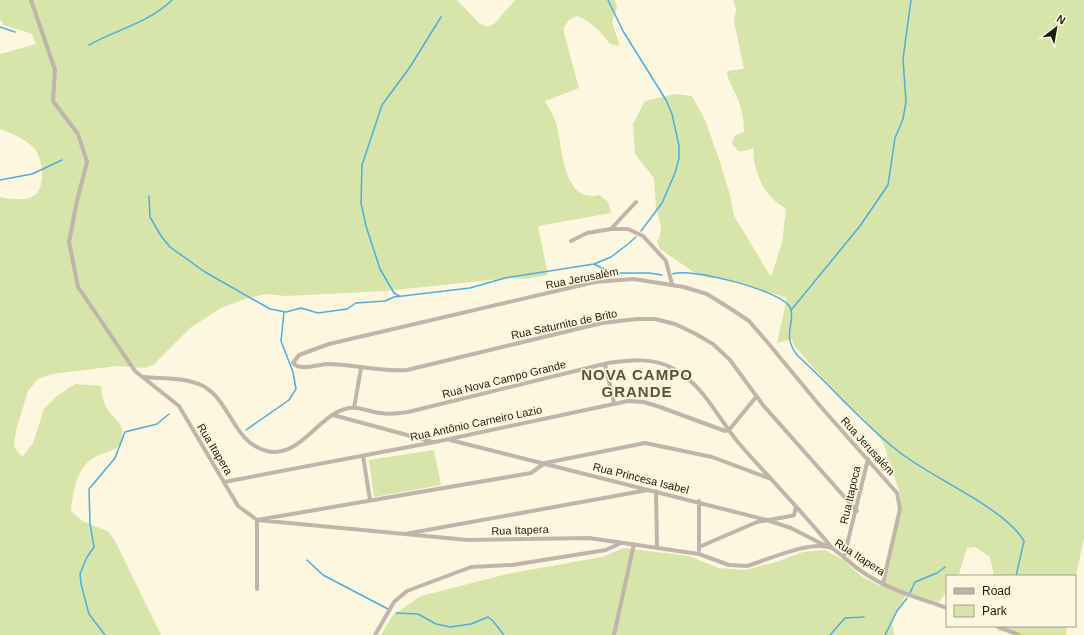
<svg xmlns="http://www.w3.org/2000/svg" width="1084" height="635" font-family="Helvetica,sans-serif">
	<rect width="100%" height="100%" fill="#fef7df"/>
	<!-- green -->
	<path fill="#d7e4aa" d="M0,0H457L479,23L487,27L494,24L515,0H615L617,7L612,22L620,46L610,44C600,31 592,22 577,16L569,20L564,27V33L579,88L545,101C549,108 554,116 556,123C563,147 562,204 600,195L608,202L611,213L538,226L548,275L524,279L509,278L386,291L286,296L266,294L248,298L221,308L190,328L153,365L145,368L117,366L52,374L38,379L28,391L16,430L14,447L20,455L23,456L33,443L44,409L58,395L75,384L101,386C102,393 103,401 106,407C112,418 125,422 122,439C121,451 101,453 93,458C76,469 73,493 71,511L84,522L108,531L115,541L161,635H0V197C10,199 28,202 36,194C46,185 43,155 32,146C23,138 11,133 0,129V54L36,44L32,34L4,25L0,19Z
		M733,0H1084V538L1075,580V576H994L990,557L975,547L967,548L959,574L947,576V591L939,602L905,596L892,622L894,635H381L393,615L421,596L507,574L602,557L624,548L689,556L719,568L745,570L779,561L803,552L825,550L843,560L861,576L880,586L900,515V494L883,442L863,418L845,404L793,344L792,339L777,343L787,298L724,278H709L695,273L660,249L657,241L660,236L661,226L656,208L654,178L635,154L633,124L645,101L675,94L692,96L705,120L720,162L730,195L734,216L771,277L782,243L786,209C781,205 775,202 771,197C761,188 751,161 754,148C742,151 741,155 732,144L734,136L744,132C744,120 742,108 737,97C733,88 728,82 727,71L744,69L734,21L736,9Z
		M434,450L441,485L374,497L369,460Z
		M994,626H1067L1066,635H1012L1001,631L1000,632Z"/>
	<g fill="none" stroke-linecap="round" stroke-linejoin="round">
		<!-- stream -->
		<path stroke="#4daedf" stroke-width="1.5" d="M608,0L623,31L666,100L672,114L679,146V158L675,173L662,203L641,231
			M0,27L15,32
			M89,45C116,30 150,22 172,0
			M0,180L32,174L62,160
			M149,196L150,217L161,236L170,247L205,272L270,309L286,312L301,308L318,313L347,309L356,303L385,301L394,297L470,288L505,278L594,264L611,257L628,244L636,237
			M594,264L611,273H649L662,275
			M673,274C690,267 782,291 790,307C797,322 780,335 798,356C832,387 862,423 898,451C931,478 1004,507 1024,541L1016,576
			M399,296L394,293L380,269L366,226L361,203L362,165L382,105L410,67L441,17
			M792,309L860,226L888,185L895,138L903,119L906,102L903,59L911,0
			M246,430L289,400L296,389L293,372L281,341L284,312
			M307,560L323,575L388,609
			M910,593L915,582L937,573L945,567
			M396,613L418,614L436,624L450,627L471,624L488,617L493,621L504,635
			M1005,627V626
			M105,635L89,614L81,584L80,574L87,557L94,547L90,524L89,489L115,458L125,432L157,424L169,414
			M830,635L845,618L864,617
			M885,635L897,611L907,598"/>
		<!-- street -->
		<path stroke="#c0b4ab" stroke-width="4" d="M31,0L55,70L53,101L78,134L87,162L77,201L69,242L78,287L135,371L179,406L238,506L257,520L468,540L589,538L699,554L729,565L747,566C770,559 810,540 832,548C843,556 853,566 864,573C889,590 919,598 947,608
			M611,229L636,202
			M571,241L587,233L611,229H628L643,236L666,261L672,284
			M605,364L614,403
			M143,377C162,379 185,377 203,386C231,401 233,443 267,451C299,459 317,417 345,409C357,405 369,412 380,413C390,415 398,413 408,412L608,363C630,360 654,357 674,369C704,386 716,415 737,441C768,477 802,511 832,548
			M354,408L361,368
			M333,415L433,442
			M450,440L767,520L791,528L826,546
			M363,456L370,500
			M224,482L435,442L628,401L644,402L660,407L725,431L729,430L756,397
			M656,491L657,547
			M699,501V550
			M857,511L763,405L730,360L713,344L694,333L675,324L655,319H637L602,323L407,370C380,372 353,364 326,364C317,365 299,371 293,363L299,355L329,344L595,282L634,279L684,287L707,294L731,309L749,321L768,343L821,407L897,493L900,509L883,583
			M405,534L648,490
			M699,547L757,522L791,516L794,515L796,507
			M844,557L868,459
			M257,589V520L531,473L545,463L645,443L712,457L771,479
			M997,626L1019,635
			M375,635L394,602L407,591L471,567L512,565L606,550L621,543
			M614,635L634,544"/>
	</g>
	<g text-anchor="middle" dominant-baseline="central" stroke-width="3" stroke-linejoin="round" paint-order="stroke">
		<!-- street labels -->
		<g font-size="11" fill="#201c11" stroke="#fef7df">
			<text transform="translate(582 278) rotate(-11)">Rua Jerusalém</text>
			<text transform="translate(564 324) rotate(-12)">Rua Saturnito de Brito</text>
			<text transform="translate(504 379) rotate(-14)">Rua Nova Campo Grande</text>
			<text transform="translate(476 423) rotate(-12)">Rua Antônio Carneiro Lazio</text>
			<text transform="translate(868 446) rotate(48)">Rua Jerusalém</text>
			<text transform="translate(215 449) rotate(59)">Rua Itapera</text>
			<text transform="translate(641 478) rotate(14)">Rua Princesa Isabel</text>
			<text transform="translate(850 495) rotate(-77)">Rua Itapoca</text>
			<text transform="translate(520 530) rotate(-2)">Rua Itapera</text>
			<text transform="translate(860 557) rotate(33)">Rua Itapera</text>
		</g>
		<!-- district labels -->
		<g font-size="15" font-weight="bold" letter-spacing="1" fill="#5c543a" stroke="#fef7df">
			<text x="637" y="374">NOVA CAMPO<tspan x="637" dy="17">GRANDE</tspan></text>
		</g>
	</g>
	<!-- legend -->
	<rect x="946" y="575" width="130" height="52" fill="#fef7df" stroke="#a59f8d"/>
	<rect x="954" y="588" width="20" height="6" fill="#c0b4ab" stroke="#a59f8d"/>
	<text x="982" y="595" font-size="12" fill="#201c11">Road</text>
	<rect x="954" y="605" width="20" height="12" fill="#d7e4aa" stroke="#a59f8d"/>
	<text x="982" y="615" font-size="12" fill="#201c11">Park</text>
	<!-- north arrow -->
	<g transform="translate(1056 28) rotate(31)" stroke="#fef7df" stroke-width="3" paint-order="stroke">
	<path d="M0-3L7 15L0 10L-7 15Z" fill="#201c11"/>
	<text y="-6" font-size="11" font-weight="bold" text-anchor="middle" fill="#201c11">N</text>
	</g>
</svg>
